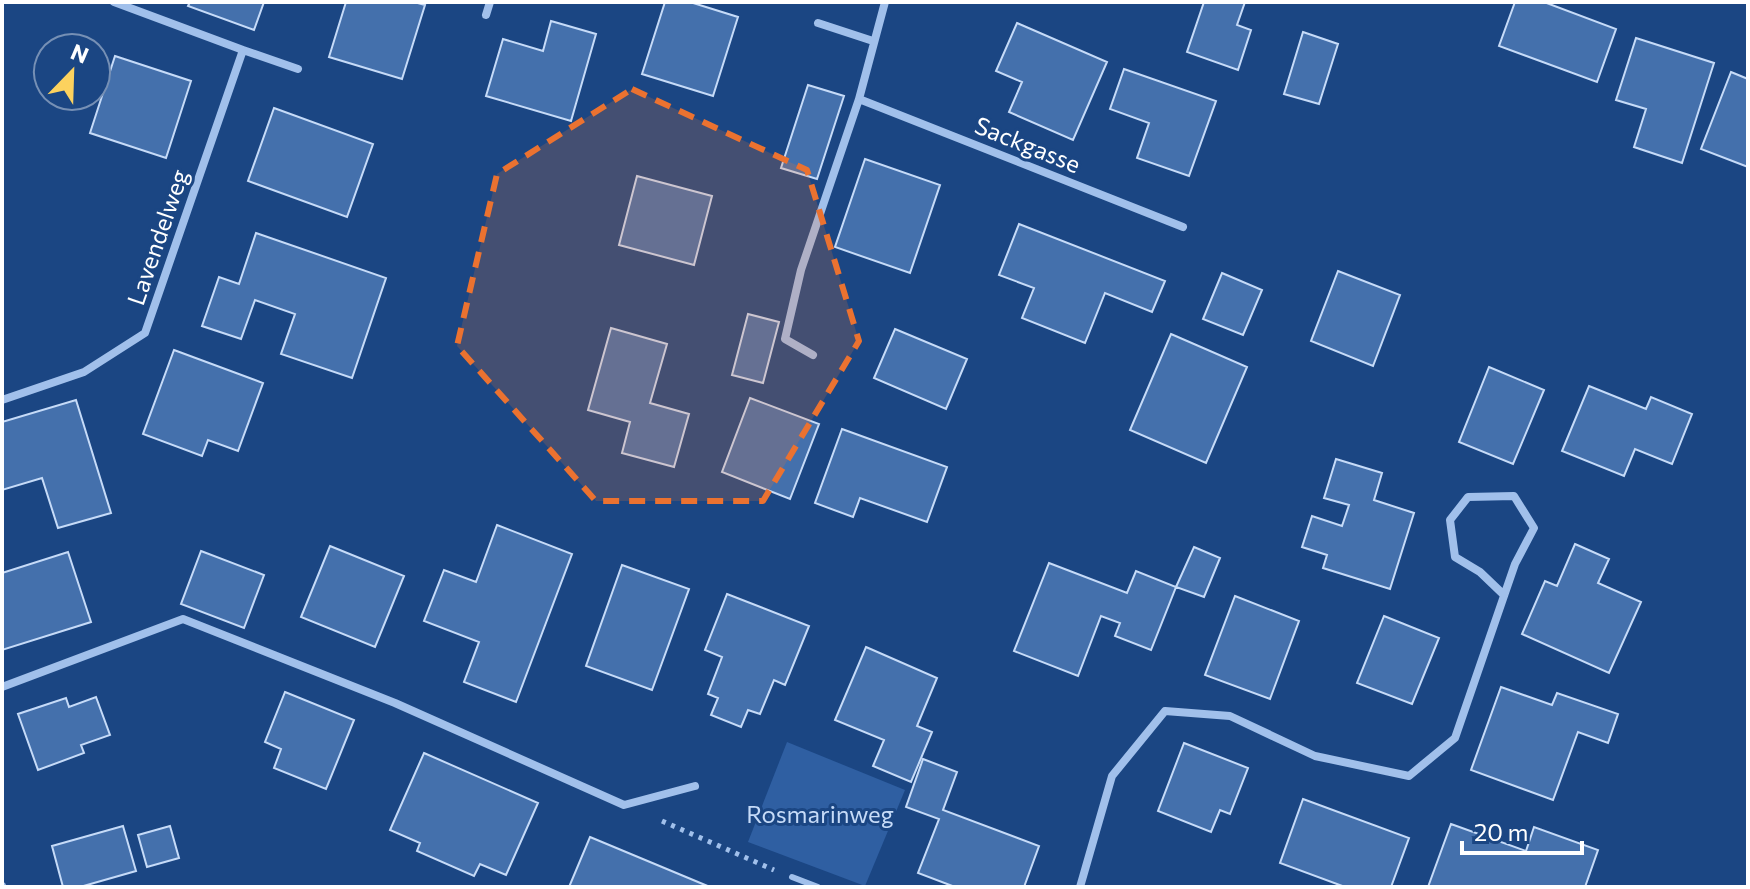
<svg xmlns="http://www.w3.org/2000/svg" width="1750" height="889" font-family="Commissioner,sans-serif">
	<rect width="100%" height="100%" fill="#1b4683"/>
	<!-- green -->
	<path fill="#2f5fa2" d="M787,742L905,790L865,886L748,842Z"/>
	<!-- building -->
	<path fill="#4470ac" stroke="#c6dbf8" stroke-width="2" d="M190,2H264L254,30L188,6Z
		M346,2H414L425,5L402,79L329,57Z
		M665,2H690L738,17L713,96L642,74Z
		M1204,2H1245L1237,25L1251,30L1238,70L1187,52Z
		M1515,2H1544L1616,29L1597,82L1499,46Z
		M551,21L596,34L571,121L486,96L503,39L543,51Z
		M1017,23L1107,62L1073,140L1009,112L1022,82L996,71Z
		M1303,32L1338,44L1319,104L1284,94Z
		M1636,38L1714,63L1682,163L1634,147L1646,109L1616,100Z
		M115,56L191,81L166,158L90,133Z
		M1124,69L1216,101L1189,176L1137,158L1149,123L1110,109Z
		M1731,72L1748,79V167L1701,149Z
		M808,85L844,96L817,179L781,168Z
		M274,108L373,144L347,217L248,181Z
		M865,159L940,185L910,273L835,247Z
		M637,176L712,196L694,265L619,245Z
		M1019,224L1165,281L1152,312L1105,293L1085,343L1022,318L1034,288L999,275Z
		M256,233L386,278L352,378L281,354L295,314L255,300L241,339L202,326L219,277L239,284Z
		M1338,271L1400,295L1373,366L1311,341Z
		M1222,273L1262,290L1243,335L1203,319Z
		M748,314L779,322L763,383L732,375Z
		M611,328L667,344L650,403L689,414L674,467L622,453L630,422L588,410Z
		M895,329L967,359L946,409L874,378Z
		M1171,334L1247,367L1206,463L1130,430Z
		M174,350L263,383L238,451L208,440L202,456L143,434Z
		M1489,367L1544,390L1513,464L1459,442Z
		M1589,386L1646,409L1651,397L1692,414L1672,464L1635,449L1624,476L1562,451Z
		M750,398L819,424L790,499L722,472Z
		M76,400L111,513L58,528L42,478L2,490V422Z
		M842,429L947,467L927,522L860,498L853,517L815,503Z
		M1336,459L1382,473L1374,500L1414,513L1390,589L1323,568L1327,555L1302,547L1312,516L1342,526L1349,505L1324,498Z
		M497,525L572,554L516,702L464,682L479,642L424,621L444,570L476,582Z
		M1575,544L1609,559L1598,583L1641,602L1609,673L1522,634L1545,581L1557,586Z
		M330,546L404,576L375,647L301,617Z
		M1194,547L1220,558L1204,597L1176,587Z
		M201,551L264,575L244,628L181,604Z
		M68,552L91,622L2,650V573Z
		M1049,563L1127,593L1136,571L1176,587L1151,650L1115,636L1120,623L1101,616L1078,676L1014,651Z
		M622,565L689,589L652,690L586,666Z
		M727,594L809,626L785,685L774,680L760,714L748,710L741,727L711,715L718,698L708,694L722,657L705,650Z
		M1235,596L1299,621L1270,699L1205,675Z
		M1384,616L1439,638L1412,704L1357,683Z
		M866,647L937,678L917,726L932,732L911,782L873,766L884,740L835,720Z
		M1501,687L1552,705L1557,693L1618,714L1608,743L1578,732L1553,800L1471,770Z
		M285,692L354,720L326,789L274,768L281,749L265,742Z
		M96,697L110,735L81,745L84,753L38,770L18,714L66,698L69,707Z
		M1184,743L1248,768L1230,814L1220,810L1211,832L1158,811Z
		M424,753L538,803L506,875L480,864L474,876L417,851L420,843L390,830Z
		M923,759L957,772L943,810L1039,846L1024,887H955L918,873L939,819L906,807Z
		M1303,799L1409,838L1391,887H1345L1280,863Z
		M1451,824L1526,851L1534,827L1598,850L1585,887H1428Z
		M123,826L136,871L80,887H63L52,846Z
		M170,826L179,858L147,867L138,835Z
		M590,837L710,887H569Z"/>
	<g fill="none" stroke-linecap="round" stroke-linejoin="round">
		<!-- path -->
		<path stroke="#a1c0eb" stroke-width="5" stroke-dasharray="4 6" stroke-linecap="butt" d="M662,821L774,870"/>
		<!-- lane -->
		<path stroke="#a1c0eb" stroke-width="6" d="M792,877L818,887"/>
		<!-- street -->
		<path stroke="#a1c0eb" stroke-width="8" d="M114,2L243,50
			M885,2L859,99L1183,227
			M486,15L490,2
			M818,23L873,41
			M813,355L785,339L801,270L859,99
			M2,400L84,372L145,333L243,50L298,69
			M2,687L183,619L395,703L624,805L695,786
			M2,886V887
			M1080,887L1112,776L1165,711L1230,716L1315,756L1409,776L1455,738L1515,564L1534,528L1514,496L1468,497L1450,520L1455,557L1480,572L1504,595"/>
	</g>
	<!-- marked area -->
	<path fill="#eb7230" fill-opacity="0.2" stroke="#eb7230" stroke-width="6" stroke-dasharray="16 10" stroke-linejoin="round" d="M632,89L807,170L859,341L763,501H596L457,346L497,174Z"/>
	<g text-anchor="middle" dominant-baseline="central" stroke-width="6" stroke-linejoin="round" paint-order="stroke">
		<!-- street labels -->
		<g font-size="24" fill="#fff" stroke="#1b4683">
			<text transform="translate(1028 144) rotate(22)">Sackgasse</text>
			<text transform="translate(157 237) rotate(-71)">Lavendelweg</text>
		</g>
		<!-- park labels -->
		<g font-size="24" fill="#c6dbf8" stroke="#1b4683">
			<text x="820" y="813">Rosmarinweg</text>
		</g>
	</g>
	<!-- border -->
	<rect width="1750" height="889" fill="none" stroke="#ffffff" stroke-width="8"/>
	<!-- north arrow -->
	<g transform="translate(72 72) rotate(23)"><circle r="38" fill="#1b4683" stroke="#7690b5" stroke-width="2"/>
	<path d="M0-6L14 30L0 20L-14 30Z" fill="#fcd25e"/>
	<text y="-12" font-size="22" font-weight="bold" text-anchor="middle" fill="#ffffff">N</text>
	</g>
	<!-- scale -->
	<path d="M1462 841v12h120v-12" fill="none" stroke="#ffffff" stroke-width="4"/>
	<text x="1474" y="841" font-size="24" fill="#ffffff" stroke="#1b4683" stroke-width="6" paint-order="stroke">20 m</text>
</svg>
